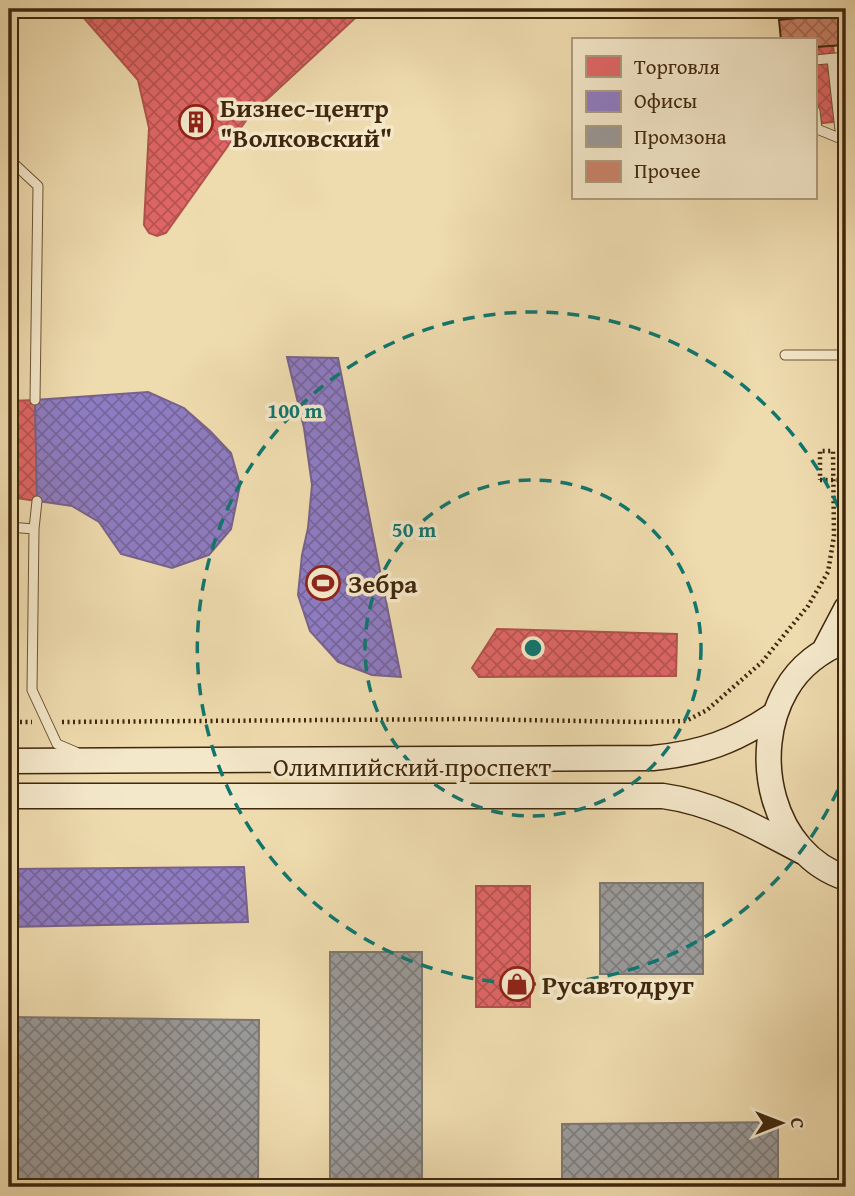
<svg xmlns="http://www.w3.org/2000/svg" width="855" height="1196" font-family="'Gentium Book Plus',serif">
	<defs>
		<pattern id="shops-cross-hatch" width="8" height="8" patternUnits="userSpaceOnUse" patternTransform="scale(1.75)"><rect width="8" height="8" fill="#e06666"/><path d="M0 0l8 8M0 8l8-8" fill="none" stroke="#b75452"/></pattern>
		<pattern id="offices-cross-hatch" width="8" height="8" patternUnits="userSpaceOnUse" patternTransform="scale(1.75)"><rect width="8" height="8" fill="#8e7cc3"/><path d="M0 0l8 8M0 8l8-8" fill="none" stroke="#75669d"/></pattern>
		<pattern id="industry-cross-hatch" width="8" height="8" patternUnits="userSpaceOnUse" patternTransform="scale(1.75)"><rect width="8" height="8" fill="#999"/><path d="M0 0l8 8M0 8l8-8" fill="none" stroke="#7e7d7b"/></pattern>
		<pattern id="building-cross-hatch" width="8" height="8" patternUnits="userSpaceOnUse" patternTransform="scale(1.75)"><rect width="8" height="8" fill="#ca8267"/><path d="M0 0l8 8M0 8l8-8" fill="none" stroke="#a56a53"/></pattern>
	</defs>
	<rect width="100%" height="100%" fill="#eedbae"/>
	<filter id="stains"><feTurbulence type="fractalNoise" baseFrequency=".00286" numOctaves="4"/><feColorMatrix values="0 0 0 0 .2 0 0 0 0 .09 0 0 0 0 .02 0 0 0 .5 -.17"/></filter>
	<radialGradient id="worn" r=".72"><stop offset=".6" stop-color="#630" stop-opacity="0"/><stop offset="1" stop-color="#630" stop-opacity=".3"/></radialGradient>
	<!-- shops -->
	<path fill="url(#shops-cross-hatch)" stroke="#b0534b" stroke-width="2" d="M76,9H365L250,115L166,233L157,236L149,233L144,225L149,128L138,80Z
		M833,45L841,121L815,124V47Z
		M35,400L37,501L9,497V401Z
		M497,629L677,634L676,676L479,677L472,668Z
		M476,886H530V1007H476Z"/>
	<!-- offices -->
	<path fill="url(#offices-cross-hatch)" stroke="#77628c" stroke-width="2" d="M287,357L338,358L401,677L372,675L338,662L310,631L298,595L302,555L308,528L312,485L304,428Z
		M148,392L184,408L210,431L231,453L240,485L231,529L209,555L172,568L121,554L99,522L72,506L37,501L35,400Z
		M244,867L248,922L9,927V869Z"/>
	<!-- industry -->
	<path fill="url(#industry-cross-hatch)" stroke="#7e776f" stroke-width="2" d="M600,883H703V974H600Z
		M330,952H422V1187H330Z
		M9,1017L259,1020L258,1186L9,1183Z
		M778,1122V1187H562V1124Z"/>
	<!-- building -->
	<path fill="url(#building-cross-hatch)" stroke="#40270d" stroke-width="2" d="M842,13L845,45L815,47V40H781L779,20Z"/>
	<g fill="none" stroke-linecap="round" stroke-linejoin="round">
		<!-- service casing -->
		<g stroke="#6c5435" stroke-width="11">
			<path id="service" d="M832,59L841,139
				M815,60L846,57
				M815,111L817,129L844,140
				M9,159L38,186L35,400
				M785,355H846
				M9,527L34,529L32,690L57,744L76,752
				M34,529L37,501"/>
		</g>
		<!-- secondary casing -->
		<g stroke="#40270d" stroke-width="27">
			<path id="secondary" d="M846,640C821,651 800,665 786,690C749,754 772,854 846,878
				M825,649L846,609
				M9,761L653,758C702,753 734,742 775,714
				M9,796H663C714,803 758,828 803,852"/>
		</g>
		<!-- path -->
		<path stroke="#40270d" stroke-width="4.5" stroke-dasharray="2 3.5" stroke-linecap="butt" d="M9,722H32
			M62,722L464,719L641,722L686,721L707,710L762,662L808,606L828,572L834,536L833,451H820V480"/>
		<!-- service -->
		<use href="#service" stroke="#f4e8ca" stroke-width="9"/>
		<!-- secondary -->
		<use href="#secondary" stroke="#f4e8ca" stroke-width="24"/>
		<!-- path-bridge -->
		<path stroke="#40270d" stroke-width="4.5" stroke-dasharray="2 3.5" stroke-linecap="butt" d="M820,480H846"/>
	</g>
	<!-- distance rings -->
	<g fill="none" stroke="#0f766e" stroke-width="3.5" stroke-dasharray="12 9">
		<circle cx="533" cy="648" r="168"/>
		<path d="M846 771A336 336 0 1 1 846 525"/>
	</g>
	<!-- icons -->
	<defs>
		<g id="building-ring" transform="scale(1.75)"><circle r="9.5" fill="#f4e8ca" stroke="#8f2418" stroke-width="1.5"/><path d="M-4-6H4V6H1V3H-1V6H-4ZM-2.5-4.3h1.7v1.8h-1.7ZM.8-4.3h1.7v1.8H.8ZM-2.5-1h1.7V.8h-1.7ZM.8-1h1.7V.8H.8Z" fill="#8f2418"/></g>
		<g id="stadium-ring" transform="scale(1.75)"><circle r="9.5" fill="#f4e8ca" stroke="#8f2418" stroke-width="1.5"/><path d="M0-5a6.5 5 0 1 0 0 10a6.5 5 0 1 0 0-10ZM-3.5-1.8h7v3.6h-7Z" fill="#8f2418"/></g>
		<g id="shop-ring" transform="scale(1.75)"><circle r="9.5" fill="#f4e8ca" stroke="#8f2418" stroke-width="1.5"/><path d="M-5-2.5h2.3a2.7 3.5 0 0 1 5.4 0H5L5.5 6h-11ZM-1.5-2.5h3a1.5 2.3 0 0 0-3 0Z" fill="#8f2418"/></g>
	</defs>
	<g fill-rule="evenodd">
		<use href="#building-ring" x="196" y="122"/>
		<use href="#stadium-ring" x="323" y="583"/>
		<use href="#shop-ring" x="517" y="984"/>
	</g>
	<g text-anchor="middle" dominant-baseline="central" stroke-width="7" stroke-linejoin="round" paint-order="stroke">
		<!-- poi labels -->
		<g font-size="26" font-weight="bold" fill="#40270d" stroke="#f4e8ca" text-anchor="start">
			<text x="220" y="107">Бизнес-центр<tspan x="220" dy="30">"Волковский"</tspan></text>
			<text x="348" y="583">Зебра</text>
			<text x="542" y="984">Русавтодруг</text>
		</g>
		<!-- street labels -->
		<g font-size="26" fill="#40270d" stroke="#f4e8ca">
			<text x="412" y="766">Олимпийский проспект</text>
		</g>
	</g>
	<circle cx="533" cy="648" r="10" fill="#0f766e" stroke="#f4e8ca" stroke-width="3.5"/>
	<g font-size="21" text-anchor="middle" font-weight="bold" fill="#0f766e" stroke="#f4e8ca" stroke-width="7" stroke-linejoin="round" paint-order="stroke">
		<text x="295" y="418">100 m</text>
		<text x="414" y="537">50 m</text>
	</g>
	<!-- margin -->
	<rect width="855" height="1196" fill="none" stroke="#eedbae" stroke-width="35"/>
	<rect x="10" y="10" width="834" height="1175" fill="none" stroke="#40270d" stroke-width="3.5"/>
	<rect x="18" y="18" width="820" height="1161" fill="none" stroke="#40270d" stroke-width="2"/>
	<!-- legend -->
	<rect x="572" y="38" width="245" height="161" fill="#f4e8ca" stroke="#ac9b7e" stroke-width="2"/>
	<rect x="586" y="56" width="35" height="21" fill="#e06666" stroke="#ac9b7e" stroke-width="2"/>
	<text x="634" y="74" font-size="21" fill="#40270d">Торговля</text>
	<rect x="586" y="91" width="35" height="21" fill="#8e7cc3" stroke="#ac9b7e" stroke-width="2"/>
	<text x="634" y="108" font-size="21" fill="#40270d">Офисы</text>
	<rect x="586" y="126" width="35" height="21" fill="#999999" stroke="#ac9b7e" stroke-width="2"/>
	<text x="634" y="144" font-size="21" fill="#40270d">Промзона</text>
	<rect x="586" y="161" width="35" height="21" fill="#ca8267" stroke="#ac9b7e" stroke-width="2"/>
	<text x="634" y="178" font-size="21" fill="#40270d">Прочее</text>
	<!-- north arrow -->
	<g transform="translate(781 1123) rotate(90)" stroke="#f4e8ca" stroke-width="5" paint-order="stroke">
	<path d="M0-5L12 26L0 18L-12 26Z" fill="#40270d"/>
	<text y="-10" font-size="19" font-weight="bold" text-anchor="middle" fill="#40270d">С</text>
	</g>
	<rect width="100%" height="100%" filter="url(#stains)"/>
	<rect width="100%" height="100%" fill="url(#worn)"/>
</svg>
